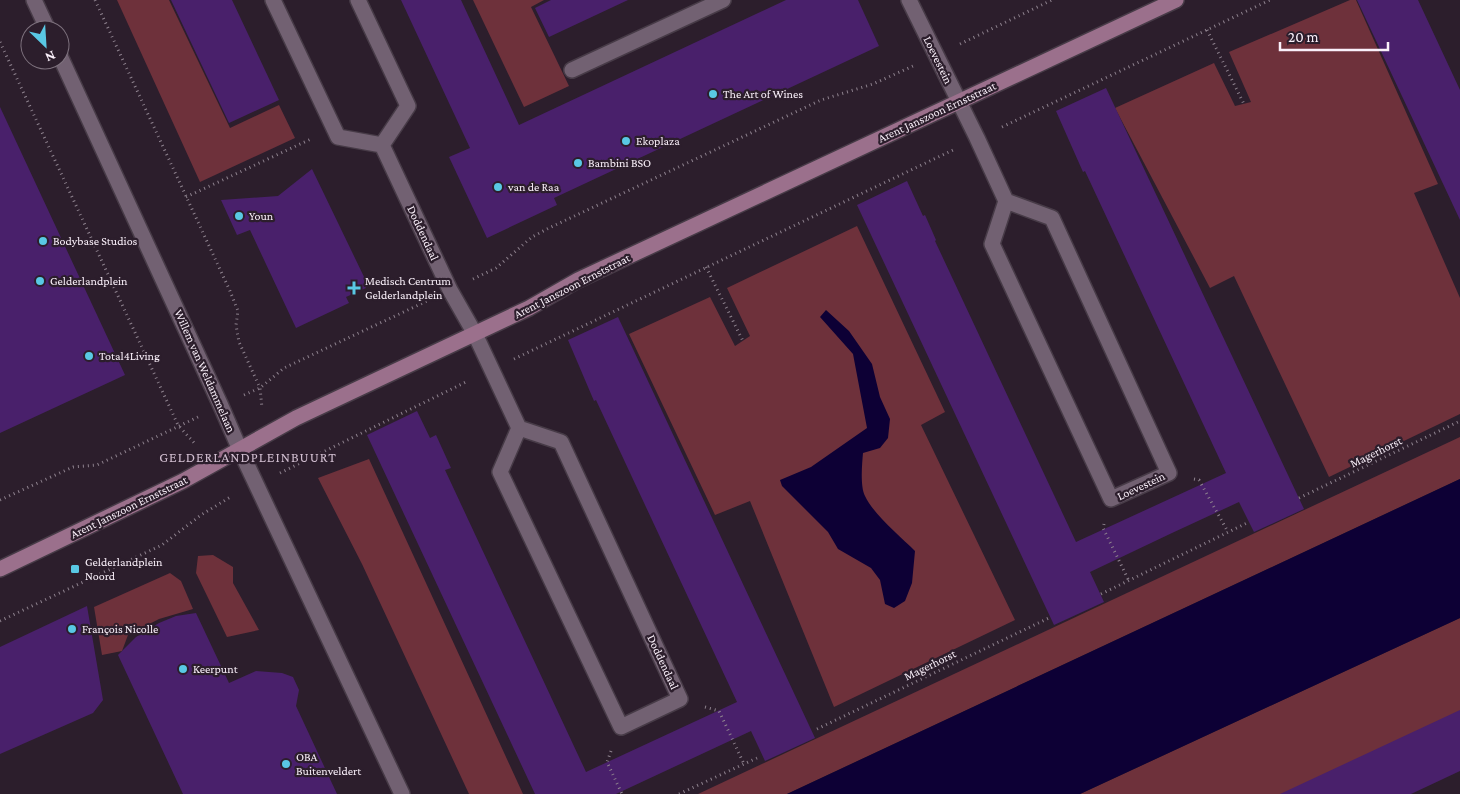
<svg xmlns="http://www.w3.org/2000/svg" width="1460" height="794" font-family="'Crimson Pro',serif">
	<rect width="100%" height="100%" fill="#2c1e2c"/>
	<!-- green -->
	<path fill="#6e313b" d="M117,0H169L230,128L279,105L295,138L200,182Z
		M473,0H544L531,7L569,86L524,107Z
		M1350,0H1356L1438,184L1414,193L1460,298V414L1329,477L1234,276L1210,288L1115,108L1214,63L1235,106L1251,102L1229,52Z
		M857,226L945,412L921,425L1015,620L834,707L750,501L715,515L629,334L710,297L735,346L750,336L727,288Z
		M1460,437V479L787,794H698Z
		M369,459L523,794H469L362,564L318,478Z
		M213,555L233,567V583L259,630L227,637L196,573L198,556Z
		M170,573L181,581L193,609L159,619L128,635L122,651L102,655L94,607Z
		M1460,618V716L1296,794H1080Z"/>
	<!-- water -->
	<path fill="#0d0035" d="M826,310L849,331L872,364L880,397L890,419L888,438L880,448L863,453C862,464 860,486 865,496C874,515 900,536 915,551L912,583L905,601L894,608L885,604L880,580L871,568L838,549L828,532L782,486L780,480L811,467L867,428L853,354L820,317Z
		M1460,479V618L1080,794H787Z"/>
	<!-- building -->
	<path fill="#49206b" d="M171,0H232L279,100L229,123Z
		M401,0H461L519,125L786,0H858L879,46L554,198L557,205L487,238L449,157L470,148Z
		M551,0H628L549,37L535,8Z
		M1357,0H1418L1460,90V220Z
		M1106,88L1304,509L1254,532L1239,502L1172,533L1090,572L1104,602L1054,625L857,205L907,181L923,216L925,215L936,240L935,241L1076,542L1226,473L1085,171L1083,172L1056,111Z
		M0,107L125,375L0,433Z
		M312,169L366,281L364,282L366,288L346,297L349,303L296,328L250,230L237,235L221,200L278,196Z
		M618,317L815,738L765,761L751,731L616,794H535L367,435L417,411L430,438L436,435L451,468L445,470L586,772L737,702L596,400L594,401L568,340Z
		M87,606L103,700L93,713L0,754V647Z
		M196,613L229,683L256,671L282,673L293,677L299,690L296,706L337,794H183L118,655L136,637L159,623L176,616Z
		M1460,710V771L1411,794H1280Z"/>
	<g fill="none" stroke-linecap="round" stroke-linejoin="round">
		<!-- street casing -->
		<g stroke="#473b47" stroke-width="18">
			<path id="street" d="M34,0L48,30
				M273,0L338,137L382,145
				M358,0L408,106L382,145
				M909,0L977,138L1006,201L992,244L1111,499L1169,473L1052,218L1006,201
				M60,56L221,406L240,450L402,794
				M572,70L723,0
				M382,145L450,290L475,334L519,428L561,442L680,699L621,727L500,472L519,428"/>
		</g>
		<!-- secondary casing -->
		<g stroke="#473b47" stroke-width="18">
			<path id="secondary" d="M0,569L183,481L296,418L529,308L578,280L1176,0"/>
		</g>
		<!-- path -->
		<path stroke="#8e828e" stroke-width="3" stroke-dasharray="1 4" stroke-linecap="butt" d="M95,0L230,291L238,311L236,325L239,342L260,388L262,408
			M1207,30L1244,104
			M0,42L178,425L196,445
			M960,44L1052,0
			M1002,127L1270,0
			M186,197L311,139
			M706,267L743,341
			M473,279L496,268L532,237L549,228L821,100L873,84L913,66
			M514,359L953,150
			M244,395L260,388L284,368L427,301
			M280,473L468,381
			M1194,479L1199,480L1228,532
			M1299,498L1460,421
			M0,500L73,467L97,465L198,417
			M1104,524L1103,528L1129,581
			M1101,594L1249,522
			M0,621L162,545L201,515L232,496
			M705,707L719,711L744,764
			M817,729L1051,617
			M611,751L607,762L622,794
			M679,794L757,758"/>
		<!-- street -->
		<use href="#street" stroke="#726172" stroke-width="15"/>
		<!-- secondary -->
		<use href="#secondary" stroke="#9b708c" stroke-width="15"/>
	</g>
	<!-- markers -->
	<g fill="#59c8e4" stroke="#2c1e2c" stroke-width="2">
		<circle cx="713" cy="94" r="5"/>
		<circle cx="626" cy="141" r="5"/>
		<circle cx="578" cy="163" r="5"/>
		<circle cx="498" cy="187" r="5"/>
		<circle cx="239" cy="216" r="5"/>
		<circle cx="43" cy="241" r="5"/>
		<circle cx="40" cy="281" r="5"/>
		<path d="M351.5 280.5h5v5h5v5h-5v5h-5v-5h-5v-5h5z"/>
		<circle cx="89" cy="356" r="5"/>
		<rect x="70" y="564" width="10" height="10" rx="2.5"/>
		<circle cx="72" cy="629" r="5"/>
		<circle cx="183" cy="669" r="5"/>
		<circle cx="286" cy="764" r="5"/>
	</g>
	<g text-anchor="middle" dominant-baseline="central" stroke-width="4.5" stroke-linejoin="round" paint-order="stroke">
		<!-- street labels -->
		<g font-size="12" fill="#faf0fa" stroke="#2c1e2c">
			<text transform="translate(938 60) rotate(64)">Loevestein</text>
			<text transform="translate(937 112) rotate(-25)">Arent Janszoon Ernststraat</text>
			<text transform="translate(423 233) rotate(65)">Doddendaal</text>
			<text transform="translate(572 286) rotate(-27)">Arent Janszoon Ernststraat</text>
			<text transform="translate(205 371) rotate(66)">Willem van Weldammelaan</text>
			<text transform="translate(1376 452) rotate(-26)">Magerhorst</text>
			<text transform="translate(1141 486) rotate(-25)">Loevestein</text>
			<text transform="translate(129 507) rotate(-26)">Arent Janszoon Ernststraat</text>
			<text transform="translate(663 662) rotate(65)">Doddendaal</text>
			<text transform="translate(930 665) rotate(-26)">Magerhorst</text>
		</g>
		<!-- poi labels -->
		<g font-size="12" fill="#faf0fa" stroke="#2c1e2c" text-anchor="start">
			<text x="723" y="94">The Art of Wines</text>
			<text x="636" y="141">Ekoplaza</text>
			<text x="588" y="163">Bambini BSO</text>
			<text x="508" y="187">van de Raa</text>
			<text x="249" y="216">Youn</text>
			<text x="53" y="241">Bodybase Studios</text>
			<text x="50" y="281">Gelderlandplein</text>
			<text x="365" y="281">Medisch Centrum<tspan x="365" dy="14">Gelderlandplein</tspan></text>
			<text x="99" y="356">Total4Living</text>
			<text x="85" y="562">Gelderlandplein<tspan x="85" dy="14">Noord</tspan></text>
			<text x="82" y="629">François Nicolle</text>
			<text x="193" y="669">Keerpunt</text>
			<text x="296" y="757">OBA<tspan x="296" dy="14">Buitenveldert</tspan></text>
		</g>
		<!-- neighbourhood labels -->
		<g font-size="14" letter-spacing="1" fill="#d1bed0" stroke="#2c1e2c">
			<text x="248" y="457">GELDERLANDPLEINBUURT</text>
		</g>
	</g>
	<!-- north arrow -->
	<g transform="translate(45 45) rotate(155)"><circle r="24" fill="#2c1e2c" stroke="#7e727e"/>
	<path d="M0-4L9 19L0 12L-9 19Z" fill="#59c8e4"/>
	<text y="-8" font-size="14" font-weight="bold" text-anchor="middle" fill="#faf0fa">N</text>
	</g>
	<!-- scale -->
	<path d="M1280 42v8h108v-8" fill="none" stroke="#faf0fa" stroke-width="2.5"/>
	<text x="1288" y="42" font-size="15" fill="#faf0fa" stroke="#2c1e2c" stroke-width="4" paint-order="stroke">20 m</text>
</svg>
